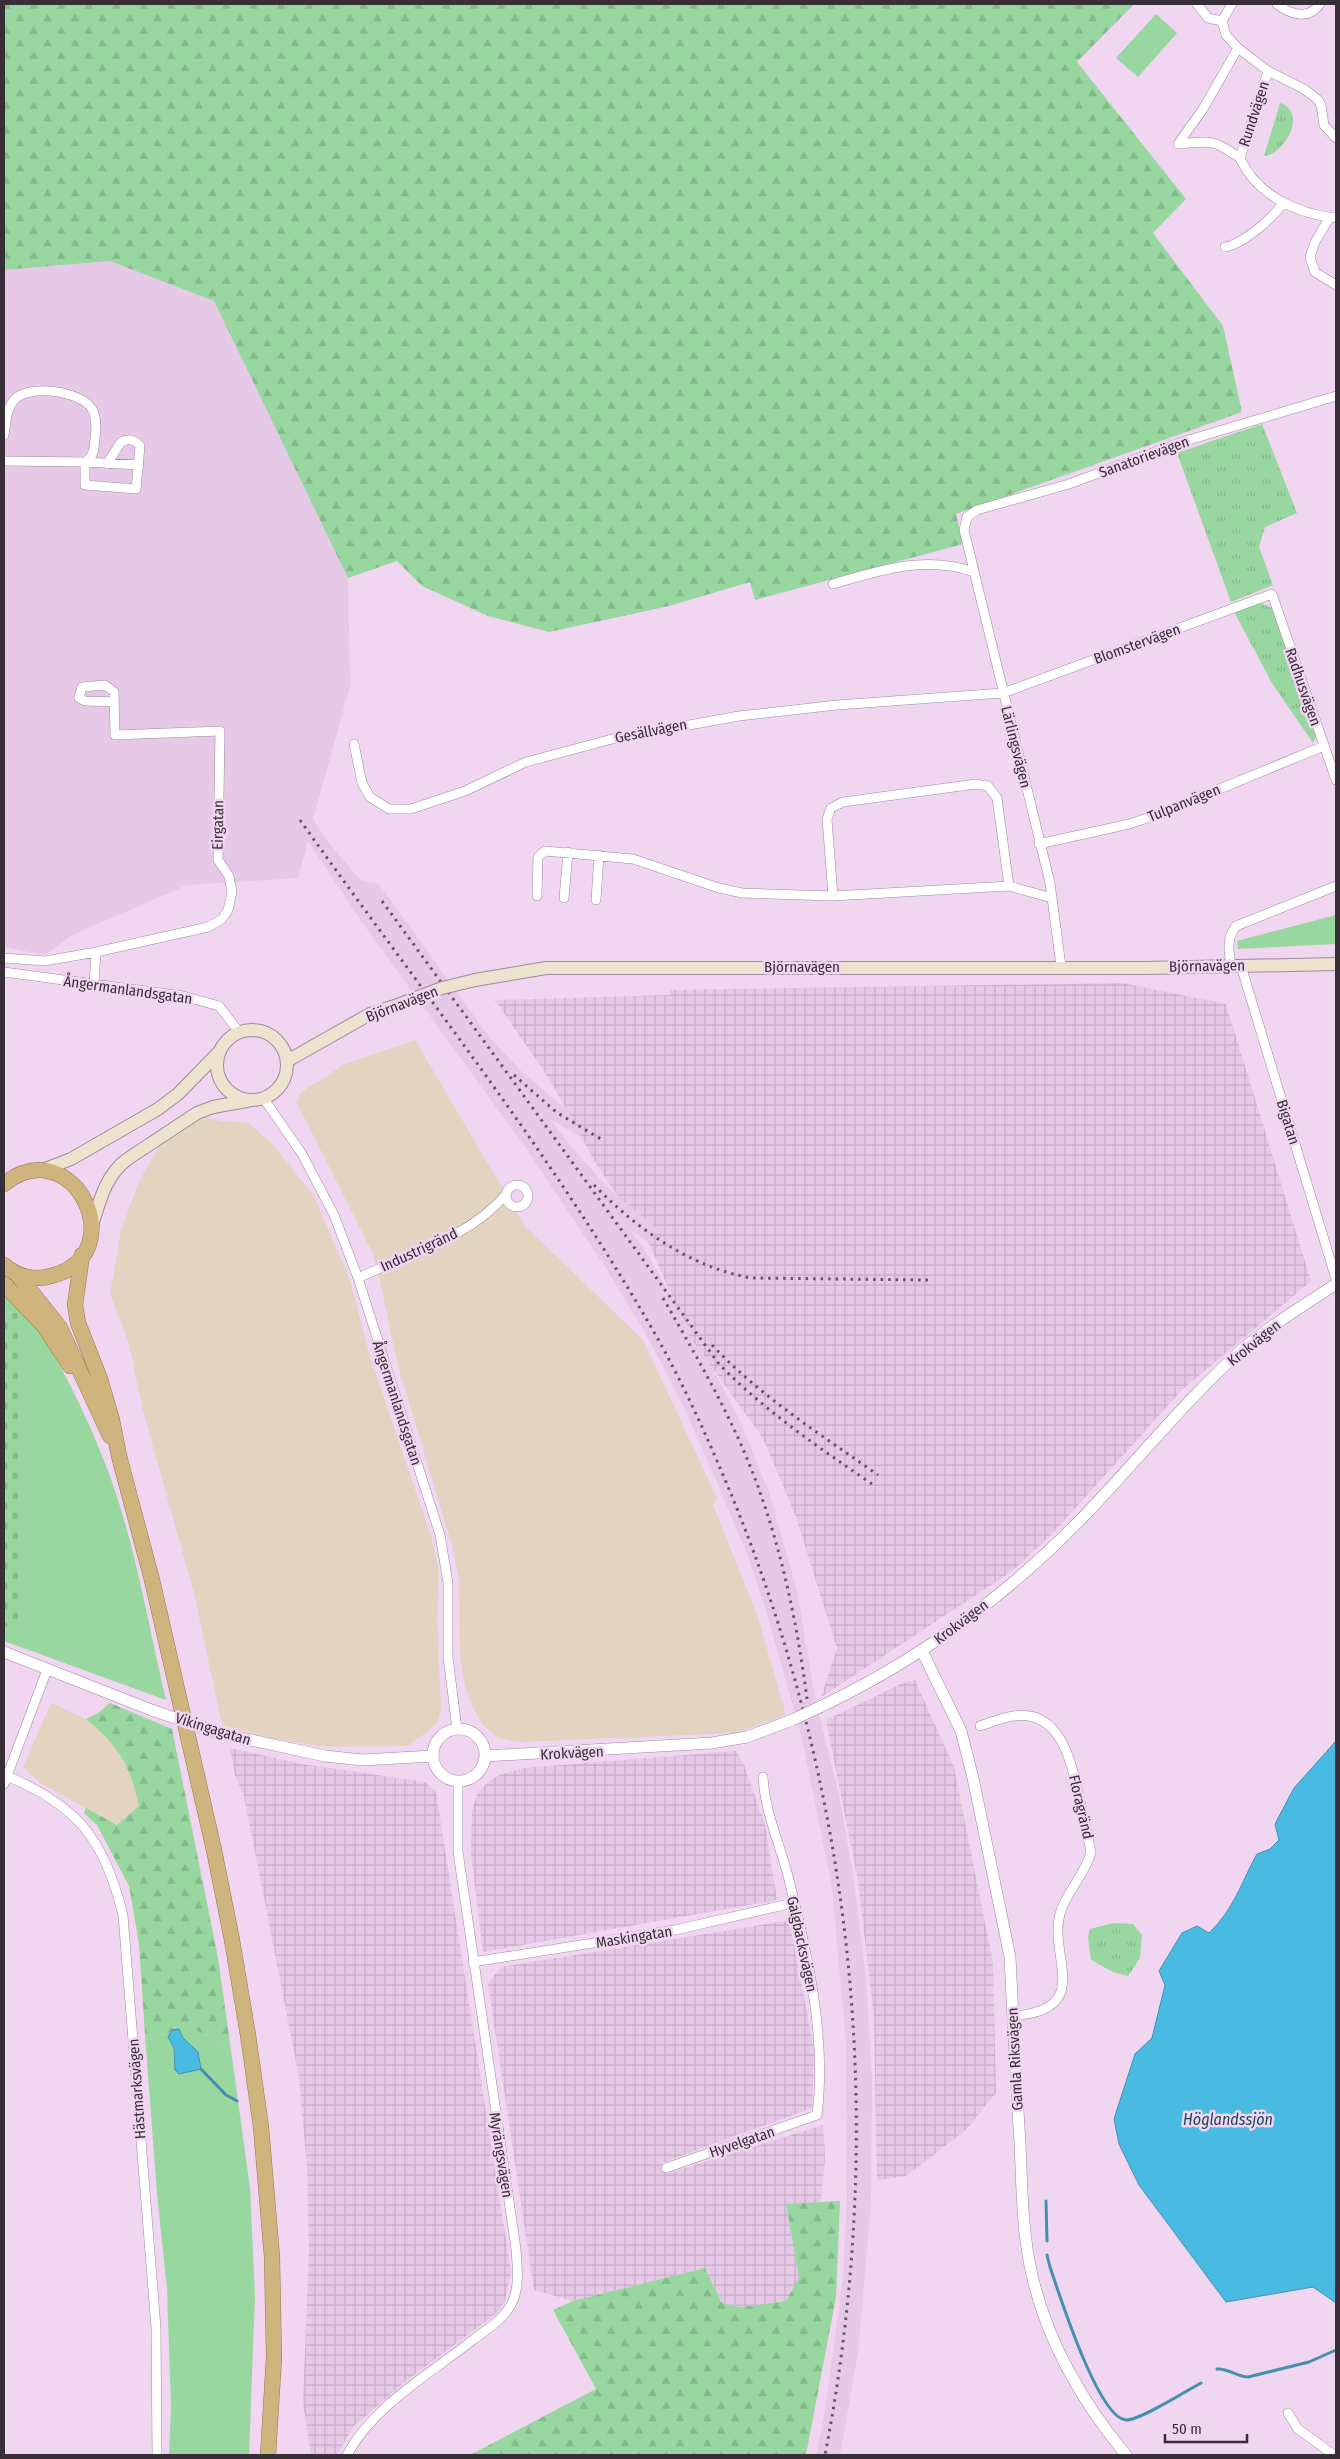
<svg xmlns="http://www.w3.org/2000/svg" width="1340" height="2459" font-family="'Fira Sans Condensed',sans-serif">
	<defs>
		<pattern id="industrial-grid" width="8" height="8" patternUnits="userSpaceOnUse" patternTransform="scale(1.25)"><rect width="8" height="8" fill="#e6c8e7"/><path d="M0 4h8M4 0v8" fill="none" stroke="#c6acc7"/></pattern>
		<pattern id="forest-firs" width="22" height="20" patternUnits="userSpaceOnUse" patternTransform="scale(1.25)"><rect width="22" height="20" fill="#98d7a0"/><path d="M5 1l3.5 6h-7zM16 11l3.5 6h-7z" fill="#84b98b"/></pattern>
		<pattern id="cemetery-stones" width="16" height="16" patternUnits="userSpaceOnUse" patternTransform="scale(1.25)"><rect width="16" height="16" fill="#98d7a0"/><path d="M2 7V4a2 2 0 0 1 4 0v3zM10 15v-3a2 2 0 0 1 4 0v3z" fill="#84b98b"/></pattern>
		<pattern id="park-tufts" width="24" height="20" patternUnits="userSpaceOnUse" patternTransform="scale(1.25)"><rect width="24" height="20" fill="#98d7a0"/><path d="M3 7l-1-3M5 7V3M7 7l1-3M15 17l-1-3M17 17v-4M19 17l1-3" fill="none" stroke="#84b98b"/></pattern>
	</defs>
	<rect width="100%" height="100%" fill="#f0d6f0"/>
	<!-- commercial -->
	<path fill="#e3d3c1" d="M415,1040L524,1225L643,1340L717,1498L713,1505L757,1614L786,1715L735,1733L519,1742L498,1738L482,1724L472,1706L465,1686L460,1656L459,1579L452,1545L398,1366L380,1281L373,1254L297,1103L300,1094L307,1088L328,1076L342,1065Z
		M200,1115L220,1121L248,1123L272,1143L314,1196L350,1280L369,1354L432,1539L439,1571L437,1617L441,1708L438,1721L431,1729L407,1746L327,1747L266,1737L222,1725L195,1597L142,1407L129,1343L110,1294L121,1231L138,1184L164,1136Z
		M51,1703L86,1719L109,1738L132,1775L139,1806L117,1825L42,1784L23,1767Z"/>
	<!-- industrial -->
	<path fill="url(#industrial-grid)" d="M1122,983L1226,1004L1311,1281L1182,1390L1052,1534L1011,1572L821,1697L837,1648L795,1514L763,1438L688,1334L649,1243L595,1162L550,1080L495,1000L670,995V990Z
		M915,1680L954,1767L993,1963L996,2093L966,2130L906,2176L877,2180L874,2018L858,1881L826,1720L903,1683Z
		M230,1748L302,1764L425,1782L436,1792L511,2272L505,2300L498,2312L406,2381L353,2427L337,2455H311L303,2402L309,2250L307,2168L299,2077L244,1796L235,1775Z
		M736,1751L744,1765L765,1825L777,1900L483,1952L471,1854L472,1810L478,1792L487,1783L499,1775L524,1768Z
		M786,1921L790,1925L814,2049L812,2108L662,2163L666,2174L823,2125L825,2158L821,2202L786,2204L799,2278L787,2301L741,2307L722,2303L705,2268L573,2301L534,2290L488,1983L501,1967Z"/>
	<!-- built -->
	<path fill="#e6c8e7" d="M110,261L215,301L348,578L350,686L313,819L328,842L361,881L379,884L489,1037L523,1073L565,1108L582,1138L549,1118L569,1144L608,1188L658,1229L650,1243L629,1229L646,1252L691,1331L688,1334L705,1356L724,1390L740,1421L769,1492L797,1591L815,1698L839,1795L854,1881L866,1978L872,2079L871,2203L858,2353L840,2455H816L825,2412L843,2277L847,2200L846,2041L832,1887L801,1734L764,1604L748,1556L710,1466L681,1401L642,1327L602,1262L528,1151L359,918L308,841L298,878L187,885L70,936L45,955L4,947V270Z"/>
	<!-- green -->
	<path fill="#98d7a0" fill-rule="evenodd" d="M1156,14L1177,33L1138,77L1116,58Z
		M1336,915V944L1238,949L1237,941Z
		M4,1275C44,1332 77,1393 103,1458C134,1535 147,1620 166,1700L4,1641V1626L19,1632L18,1312L4,1313Z
		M179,2025L202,2033L231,2050L250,2188L255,2296L249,2455H169L171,2407L167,2289L157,2194L145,2035L169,2033ZM183,2038L198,2052L175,2069L174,2048Z"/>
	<!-- forest -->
	<path fill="url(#forest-firs)" d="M4,4H1134L1077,62L1186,199L1153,233L1223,326L1242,412L956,514L963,544L755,600L750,582L669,606L549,632L488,616L422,586L397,561L348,578L214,301L110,261L4,270Z
		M110,1703L172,1729L218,1958L231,2050L202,2033L179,2025L169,2033L145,2035L139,1944L129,1886L97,1825L84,1813L86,1808L117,1825L139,1806C130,1765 119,1746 86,1719L98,1713Z
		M840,2201L836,2297L806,2455H470L596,2389L553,2310L573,2301L705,2268L722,2303L741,2307L786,2301L799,2278L786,2204Z"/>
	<!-- cemetery -->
	<path fill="url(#cemetery-stones)" d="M19,1312V1632L4,1626V1313Z"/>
	<!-- park -->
	<path fill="url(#park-tufts)" d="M1280,103C1308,112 1285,154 1264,156Z
		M1262,424L1297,513L1265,527L1259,547L1273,585L1231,602L1177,453Z
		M1258,602L1272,608L1316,736L1313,743L1272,683L1234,612Z
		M1113,1923L1133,1924L1142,1935L1140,1958L1128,1976L1113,1972L1091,1960L1088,1938L1090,1929Z"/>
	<!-- water -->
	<path fill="#49bae1" stroke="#4490ae" d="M1336,1741V2303L1313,2287L1226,2302L1139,2185L1119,2144L1114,2119L1135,2054L1152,2038L1165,1985L1159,1971L1182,1933L1197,1926L1209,1933C1234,1909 1241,1883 1257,1854L1270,1849L1279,1840L1275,1824L1294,1788Z
		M179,2029L183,2038L198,2052L201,2069L179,2074L175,2070L174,2048L168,2037L172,2030Z"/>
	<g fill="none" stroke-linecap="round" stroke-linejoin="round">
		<!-- stream -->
		<path stroke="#4490ae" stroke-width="3" d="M201,2069L226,2095L237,2101
			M1046,2201L1047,2241
			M1047,2255L1050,2267C1059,2293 1098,2418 1126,2420C1139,2421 1186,2391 1201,2383
			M1217,2369C1228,2368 1237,2377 1248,2377L1309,2362L1336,2350"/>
		<!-- minor casing -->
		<g stroke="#9f879f" stroke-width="10">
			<path id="minor" d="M1197,4L1208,18L1222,21L1226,35L1238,48L1268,71L1304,89L1318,100L1321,105L1324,125L1336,138
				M1277,4C1290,14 1308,21 1320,4
				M1222,21L1232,4
				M1268,71L1240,158C1257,196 1298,214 1336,218
				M1178,144L1203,109L1238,48
				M1178,144C1212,141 1212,139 1240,158
				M1330,217L1315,242L1310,257L1315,272L1336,285
				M1225,247C1243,244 1273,218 1283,203
				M4,435C6,423 6,408 15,399C30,384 81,391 92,409C97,418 96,429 95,439C94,448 94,457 85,462L4,461
				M107,464L121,442C128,438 135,440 140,446L136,489L85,485V462L139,465
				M833,584C880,570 926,555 974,572
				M354,744L362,783L370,797L389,809H411L465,791L526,762L612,739L739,716L837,705L1003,693L1272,594L1336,780
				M1039,844L1129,824L1159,814L1324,746
				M537,896L538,857L545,851L633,859L719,888L742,893L833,896L1009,886L1052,898
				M833,896L827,819L831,808L843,802L976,784L988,786L997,798L1009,886
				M564,898L568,852
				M596,900L599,855
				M4,958L45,961L96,952L208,927L222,919L228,910L232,892L229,876L218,860L220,731L115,735L114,692L105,685L82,687L79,698L85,701L114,702
				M1061,966L1050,883L964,530L967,517L977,510L1069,484L1182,442L1336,396
				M1231,966C1229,952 1226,938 1236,926L1336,886
				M1241,966L1336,1279
				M4,972L183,996L219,1006L239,1032
				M94,984L96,952
				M264,1099L302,1154L334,1215L358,1278L440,1535L448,1583V1657L457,1729
				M506 1196a11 11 0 1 1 22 0a11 11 0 1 1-22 0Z
				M358,1278C409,1254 470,1238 507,1193
				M980,1726C991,1722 1002,1718 1013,1716C1061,1709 1071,1762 1079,1796C1083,1815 1087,1834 1091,1852C1085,1875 1066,1892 1060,1914C1048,1956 1095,2010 1013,2016
				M7,1776C79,1806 104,1840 123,1915L156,2328L157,2455
				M4,1784L47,1670
				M473,1962L675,1930L793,1903
				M666,2168L817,2115C827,2036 807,1952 788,1876C779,1842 765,1812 763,1777
				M1288,2413L1298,2429L1334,2455
				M347,2455C373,2406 431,2373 474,2339C489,2328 510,2315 515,2295C519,2280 517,2265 516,2249L458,1852V1781"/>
		</g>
		<!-- tertiary casing -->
		<g stroke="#9f879f" stroke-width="12">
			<path id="tertiary" d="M922,1651L961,1731L973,1778L1010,1957C1013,2019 1016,2081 1020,2143C1022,2187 1022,2232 1032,2275C1047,2341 1083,2403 1126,2455
				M4,1652L154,1711
				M820,1707C919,1660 1009,1594 1085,1515C1139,1459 1188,1397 1246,1346C1274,1323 1306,1304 1336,1284
				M433 1755a26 26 0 1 1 52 0a26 26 0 1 1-52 0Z
				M223,1734L325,1756L362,1760L433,1756
				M485,1756L712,1743L747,1737L792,1720"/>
		</g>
		<!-- secondary casing -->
		<g stroke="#9f879f" stroke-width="14">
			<path id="secondary" d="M475,980L546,968H1146L1336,964
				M217 1065a35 35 0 1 1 70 0a35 35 0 1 1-70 0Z
				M287,1061L370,1014L395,1006
				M40,1171L71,1159L158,1109L178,1094L219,1052
				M92,1225C100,1201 105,1177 126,1160L197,1113L213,1107L247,1101"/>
		</g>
		<!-- trunk casing -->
		<g stroke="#937951" stroke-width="16">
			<path id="trunk" d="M4,1184C73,1129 135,1254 51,1276C34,1281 16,1276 4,1265
				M82,1255L75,1305L78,1323L100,1379L112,1420L119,1456L152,1580L214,1850L232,1940L248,2035L261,2127L272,2257L274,2357L268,2455
				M17,1274L60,1328L110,1436
				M4,1284L44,1326L70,1366"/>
		</g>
		<!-- minor -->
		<use href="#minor" stroke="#fff" stroke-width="9"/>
		<!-- tertiary -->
		<use href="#tertiary" stroke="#fff" stroke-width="11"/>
		<!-- secondary -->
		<use href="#secondary" stroke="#eee3cf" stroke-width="12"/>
		<!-- trunk -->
		<use href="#trunk" stroke="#d0b47e" stroke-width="15"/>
		<!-- rail -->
		<path stroke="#645765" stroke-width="3" stroke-dasharray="2.5 5" stroke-linecap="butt" d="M300,820C417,985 545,1145 647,1320C679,1374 705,1432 729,1489C856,1795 888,2130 825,2455
			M382,901L719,1364C765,1411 818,1447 872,1484
			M514,1075L556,1112L604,1141
			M594,1185C637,1229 690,1267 751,1278L928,1280
			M663,1298C687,1340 711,1381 732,1425C773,1510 795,1605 807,1699
			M712,1345C761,1397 820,1434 878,1475"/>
		<!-- tertiary-bridge casing -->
		<g stroke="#9f879f" stroke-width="12" stroke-linecap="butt">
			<path id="tertiary-bridge" d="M154,1711L223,1734
				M792,1720L820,1707"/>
		</g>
		<!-- secondary-bridge casing -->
		<g stroke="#9f879f" stroke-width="14" stroke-linecap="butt">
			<path id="secondary-bridge" d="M395,1006L442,988L475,980"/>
		</g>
		<!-- tertiary-bridge -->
		<use href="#tertiary-bridge" stroke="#fff" stroke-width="11"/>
		<!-- secondary-bridge -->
		<use href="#secondary-bridge" stroke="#eee3cf" stroke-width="12"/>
	</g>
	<g text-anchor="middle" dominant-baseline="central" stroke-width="5" stroke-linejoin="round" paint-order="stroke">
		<!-- street labels -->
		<g font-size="15" fill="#372e38" stroke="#f0d6f0">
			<text transform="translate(1254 114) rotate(-72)">Rundvägen</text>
			<text transform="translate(1144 457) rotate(-20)">Sanatorievägen</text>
			<text transform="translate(1137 644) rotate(-20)">Blomstervägen</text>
			<text transform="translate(1303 687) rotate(71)">Radhusvägen</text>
			<text transform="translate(651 731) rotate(-11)">Gesällvägen</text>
			<text transform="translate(1016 747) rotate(76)">Lärlingsvägen</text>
			<text transform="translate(1184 803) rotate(-22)">Tulpanvägen</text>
			<text transform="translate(218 825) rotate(-89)">Eirgatan</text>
			<text transform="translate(1207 966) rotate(-1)">Björnavägen</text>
			<text x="802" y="967">Björnavägen</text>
			<text transform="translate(128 990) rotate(8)">Ångermanlandsgatan</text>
			<text transform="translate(402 1004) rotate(-21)">Björnavägen</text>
			<text transform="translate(1288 1122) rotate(73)">Bigatan</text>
			<text transform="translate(419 1250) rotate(-25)">Industrigränd</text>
			<text transform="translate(1254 1343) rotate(-39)">Krokvägen</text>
			<text transform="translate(397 1403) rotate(72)">Ångermanlandsgatan</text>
			<text transform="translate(961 1622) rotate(-37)">Krokvägen</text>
			<text transform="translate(213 1729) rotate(17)">Vikingagatan</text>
			<text transform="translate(572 1753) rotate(-3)">Krokvägen</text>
			<text transform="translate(1081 1807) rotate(77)">Floragränd</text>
			<text transform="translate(634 1937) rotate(-9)">Maskingatan</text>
			<text transform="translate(802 1944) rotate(78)">Galgbacksvägen</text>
			<text transform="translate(1015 2059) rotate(-93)">Gamla Riksvägen</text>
			<text transform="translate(137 2089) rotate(-94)">Hästmarksvägen</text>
			<text transform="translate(742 2142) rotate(-19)">Hyvelgatan</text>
			<text transform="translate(501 2155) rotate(81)">Myrängsvägen</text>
		</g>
		<!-- water labels -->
		<g font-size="16" font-style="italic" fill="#19495a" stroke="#f0d6f0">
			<text x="1228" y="2119">Höglandssjön</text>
		</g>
	</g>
	<!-- border -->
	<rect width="1340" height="2459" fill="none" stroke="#372e38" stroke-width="10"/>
	<!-- scale -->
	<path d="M1165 2434v8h82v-8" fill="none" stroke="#372e38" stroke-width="2.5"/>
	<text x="1172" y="2434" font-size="15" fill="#372e38" stroke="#f0d6f0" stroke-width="4" paint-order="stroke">50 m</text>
</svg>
